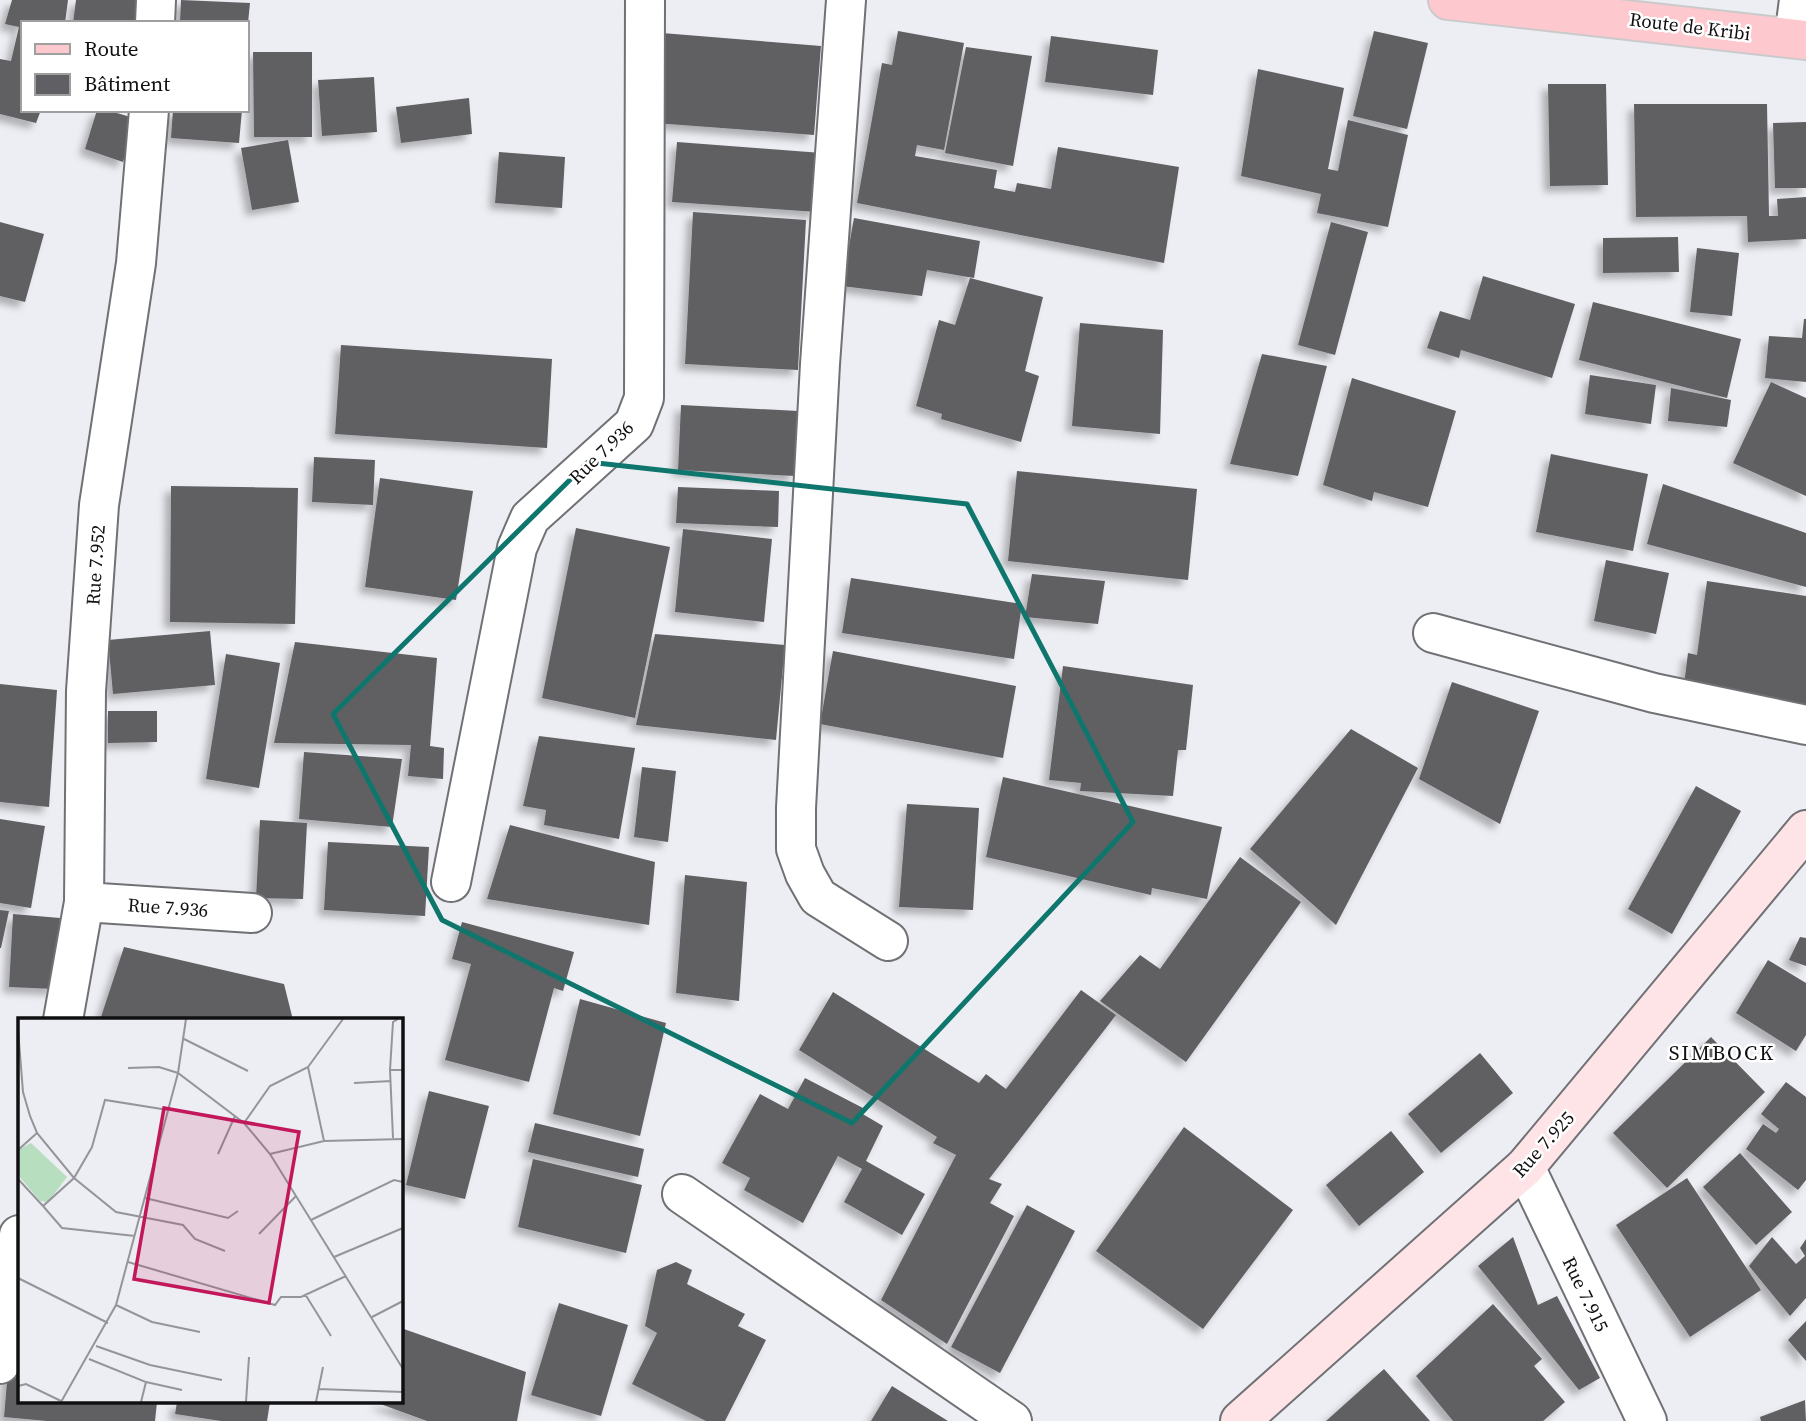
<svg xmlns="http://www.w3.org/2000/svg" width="1806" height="1421" font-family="'Source Serif 4',serif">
	<defs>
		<filter id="shadow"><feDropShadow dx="-6" dy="6" stdDeviation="3.5" flood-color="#0004"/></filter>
	</defs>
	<rect width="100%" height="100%" fill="#edeef3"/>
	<!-- building -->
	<path fill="#606064" filter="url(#shadow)" d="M12,0H68L65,23H23V110H41L36,123L0,114V59L11,61L19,27L5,24Z
		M76,0H144L140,23H73Z
		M181,0L250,3L248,23H180Z
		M898,31L964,43L944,150L917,145L915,156L997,170L994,188L1015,192L1017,183L1051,189L1058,147L1179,167L1164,263L857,203L882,63L892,65Z
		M1374,31L1428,43L1407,129L1353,116Z
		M662,33L821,46L814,135L655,123Z
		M1051,36L1158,50L1153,95L1045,82Z
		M966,47L1032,56L1013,166L945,153Z
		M253,52H312V137H254Z
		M1258,69L1344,88L1328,169L1338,171L1348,120L1408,135L1388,227L1317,213L1321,194L1241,176Z
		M374,77L377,132L322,136L318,80Z
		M1548,84H1606L1608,185L1550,186Z
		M469,98L472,134L401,143L396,107Z
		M1634,104H1767L1769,216H1778L1777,199L1806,197V239L1748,242L1747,216L1636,217Z
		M97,110H107L137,119L123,162L85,149Z
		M173,110H242L239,143L171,138Z
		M1806,122V188H1775L1773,123Z
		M288,140L299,202L252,210L241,148Z
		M677,142L822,153L817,212L672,202Z
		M499,152L565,157L562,208L495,203Z
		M693,212L806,220L798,370L685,364Z
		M854,218L980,241L974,278L927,270L922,296L842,286Z
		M0,222L44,234L25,302L0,296Z
		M1331,222L1368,232L1335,355L1298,345Z
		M1678,237L1679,272L1603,273V238Z
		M1697,248L1739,253L1732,316L1690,312Z
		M1483,276L1575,304L1552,378L1461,350L1459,358L1427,348L1440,311L1470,320Z
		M970,278L1043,297L1025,371L1039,376L1021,442L941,419L942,414L916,406L939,320L955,325Z
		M1593,302L1741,339L1727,398L1579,360Z
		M1804,319H1806V382L1765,378L1769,336L1802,338Z
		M1080,323L1163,330L1160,434L1072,426Z
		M341,345L552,359L547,448L335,434Z
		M1262,354L1327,366L1298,476L1230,464Z
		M1590,375L1656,385L1651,424L1585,414Z
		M1352,378L1456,411L1428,507L1374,492L1372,501L1323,485Z
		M1771,382L1806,398V496L1733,463Z
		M1671,388L1731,400L1727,427L1668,421Z
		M681,405L798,411L795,476L678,470Z
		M1551,454L1648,474L1633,551L1536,532Z
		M314,457L375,460L373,505L312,502Z
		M1017,471L1197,489L1188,580L1008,561Z
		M380,478L473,491L456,600L365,587Z
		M1663,484L1806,533V587L1647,544Z
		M171,486L298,488L295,624L170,622Z
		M678,487L779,491L778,527L676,523Z
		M576,528L670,547L635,718L542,698Z
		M683,529L772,539L764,622L675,612Z
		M1606,560L1669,573L1656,634L1594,621Z
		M1032,574L1105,581L1098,624L1025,617Z
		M851,578L1022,604L1014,659L842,633Z
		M1707,581L1806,596V711L1683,693L1688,653L1697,655Z
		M210,631L215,685L113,694L108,640Z
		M655,634L785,645L776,740L636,725Z
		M295,642L437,658L430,746L444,748L443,779L408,776L411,745L274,743Z
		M833,651L1016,686L1003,758L820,724Z
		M226,654L280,663L259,788L206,779Z
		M1063,666L1193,685L1186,750H1178L1173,796L1080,791L1081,783L1049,780Z
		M1452,682L1539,711L1500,824L1419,779Z
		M0,684L57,690L49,807L0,802Z
		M108,711H157V742L108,743Z
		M1351,729L1418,768L1336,925L1250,849Z
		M539,736L635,748L619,839L544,825L546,810L523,806Z
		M304,752L402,759L392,827L299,819Z
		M642,767L676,771L668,842L634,837Z
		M1003,777L1222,827L1207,899L1152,888L1151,895L986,857Z
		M1696,786L1741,811L1672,934L1628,909Z
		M907,804L979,808L973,910L899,907Z
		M0,819L45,826L31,908L0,903Z
		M260,820L307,823L303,899L256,898Z
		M510,825L655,862L649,925L487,899Z
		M328,842L429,847L425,916L324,910Z
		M1240,857L1301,902L1186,1062L1100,1001L1140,955L1160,969Z
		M685,875L747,882L739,1001L676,993Z
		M0,910L9,911L1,948H0Z
		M13,914L60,918L55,989L9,987Z
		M462,922L574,952L563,991L554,988L529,1082L445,1060L471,964L452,959Z
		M1800,937L1806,938V966L1789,960Z
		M124,947L284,984L293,1020H100Z
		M1768,960L1806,983V1035L1796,1051L1736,1013Z
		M1081,990L1116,1015L989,1179L1002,1184L990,1203L1014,1216L947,1344L881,1300L956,1155L933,1143L937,1137L799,1050L833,992L979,1083L986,1074L1006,1089Z
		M580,999L666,1023L640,1136L553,1114Z
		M1711,1037L1765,1092L1667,1188L1613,1133Z
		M1480,1053L1513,1093L1441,1153L1408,1114Z
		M805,1078L863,1108L861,1113L883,1126L866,1161L925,1194L902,1235L844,1202L862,1169L838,1156L803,1223L744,1190L750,1178L722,1163L760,1094L788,1109Z
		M1786,1082L1806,1097V1180L1798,1190L1746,1149L1763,1124L1776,1133L1779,1129L1761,1114Z
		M429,1091L489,1106L465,1199L406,1185Z
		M535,1123L644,1149L638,1177L528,1152Z
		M1184,1127L1293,1210L1203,1329L1096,1251Z
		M1391,1131L1424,1172L1359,1226L1326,1185Z
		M1740,1153L1792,1212L1756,1245L1703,1187Z
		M533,1159L642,1185L626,1253L518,1227Z
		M1687,1178L1761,1290L1690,1337L1616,1225Z
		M1027,1205L1075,1231L1000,1373L951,1347Z
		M1513,1237L1538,1305L1557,1296L1600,1378L1579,1390L1478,1266Z
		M1772,1237L1796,1264L1805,1256L1800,1248L1806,1239V1298L1790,1316L1749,1266Z
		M676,1262L692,1270L687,1284L745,1314L738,1326L766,1340L725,1421H706L632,1384L657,1333L645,1326L657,1270Z
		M559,1303L628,1325L601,1416L531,1395Z
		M1493,1304L1542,1359L1534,1366L1565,1402L1543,1421H1453L1416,1376Z
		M1806,1321V1361L1788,1340Z
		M401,1328L526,1372L517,1421H427L375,1402H401Z
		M10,1347L19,1348V1402H157L155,1421H47L4,1417Z
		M1384,1369L1430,1421H1326Z
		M892,1386L948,1421H871Z
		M1805,1400L1806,1421H1761L1760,1417Z
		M177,1402H270L267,1421H221L175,1414Z"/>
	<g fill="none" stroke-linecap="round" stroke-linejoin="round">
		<!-- street casing -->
		<g stroke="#707175" stroke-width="42">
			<path id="street" d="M846,0L820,364L796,808V849L805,874L818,897L888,941
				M155,23L156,0
				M1794,38L1799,0
				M1433,633L1654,693L1806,725
				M451,882L517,548L530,518L634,424L644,398L645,0
				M84,902L252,913
				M63,1020L84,902L86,691L99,505L136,263L149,110
				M1525,1167L1647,1421
				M682,1194L1012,1421
				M0,1364L19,1235"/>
		</g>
		<!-- secondary casing -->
		<g stroke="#707175" stroke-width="42">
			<path id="secondary" d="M1240,1421L1525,1167L1806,830"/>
		</g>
		<!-- primary casing -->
		<g stroke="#cacacb" stroke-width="42">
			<path id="primary" d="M1448,0L1806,40"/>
		</g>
		<!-- street -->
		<use href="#street" stroke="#fff" stroke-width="38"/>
		<!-- secondary -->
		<use href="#secondary" stroke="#fee4e6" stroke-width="38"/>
		<!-- primary -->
		<use href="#primary" stroke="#fdc8ce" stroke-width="38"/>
	</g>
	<!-- marked area -->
	<path fill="none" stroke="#0f766e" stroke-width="5" stroke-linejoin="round" d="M588,462L967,504L1133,822L852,1123L442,920L333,714Z"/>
	<g text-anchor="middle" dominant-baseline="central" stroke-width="5" stroke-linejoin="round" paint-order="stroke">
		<!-- street labels -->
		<g font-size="19" fill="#101012" stroke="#fff">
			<text transform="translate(1690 26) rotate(7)">Route de Kribi</text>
			<text transform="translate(601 452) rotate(-44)">Rue 7.936</text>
			<text transform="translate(95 565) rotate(-86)">Rue 7.952</text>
			<text transform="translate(168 907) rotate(4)">Rue 7.936</text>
			<text transform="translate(1543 1144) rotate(-48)">Rue 7.925</text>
			<text transform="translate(1586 1294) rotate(64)">Rue 7.915</text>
		</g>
		<!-- neighbourhood labels -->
		<g font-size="21" letter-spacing="2" fill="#101012" stroke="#fff">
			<text x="1722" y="1052">SIMBOCK</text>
		</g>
	</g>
	<!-- overview -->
	<g transform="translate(18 1018)">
		<rect width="385" height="385" fill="#edeef3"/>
		<path d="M13,125L49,159L30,184L22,183L0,157V132Z" fill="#b8dec0"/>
		<path fill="none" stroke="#959599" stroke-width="2" d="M0,11L5,74L12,98L19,115L56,160L98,194L165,207L177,221L207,233M166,21L230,53M290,49L325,1M110,50L141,49L160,55L226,105L252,136L385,351M372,52L375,4L380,1M336,65L373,63M226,105L252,68L290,49L306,123M375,120L372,52H385M0,132L19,115M200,136L217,98M252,136L306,123L385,121M0,161L25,188L56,160L74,129L87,82L150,92M127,180L210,200L220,193M25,188L44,210L117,218M293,202L376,162L385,164M241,216L278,178M316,239L385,210M110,244L257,287L263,279H283L328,258M0,260L90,305M287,276L313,318M98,287L134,304L182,314M354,299L385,283M78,328L132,347L204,362M71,341L128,364L123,384M128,364L164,372M0,368L8,366L43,383M300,371L385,374M43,384L98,287L160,55L168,1M228,384L231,339M298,384L305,349"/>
		<path fill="#c2185b" fill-opacity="0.15" stroke="#c2185b" stroke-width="3.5" d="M146,90L281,114L251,285L116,261Z"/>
		<rect width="385" height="385" fill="none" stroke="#101012" stroke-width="3.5"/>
	</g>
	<!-- legend -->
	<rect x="21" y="21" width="228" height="91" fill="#ffffff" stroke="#9f9fa0" stroke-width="2"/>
	<rect x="35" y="44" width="35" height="10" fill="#fdc8ce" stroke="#9f9fa0" stroke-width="2"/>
	<text x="84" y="56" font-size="21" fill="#101012">Route</text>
	<rect x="35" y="74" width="35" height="21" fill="#606064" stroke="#9f9fa0" stroke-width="2"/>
	<text x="84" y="91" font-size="21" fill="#101012">Bâtiment</text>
</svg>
